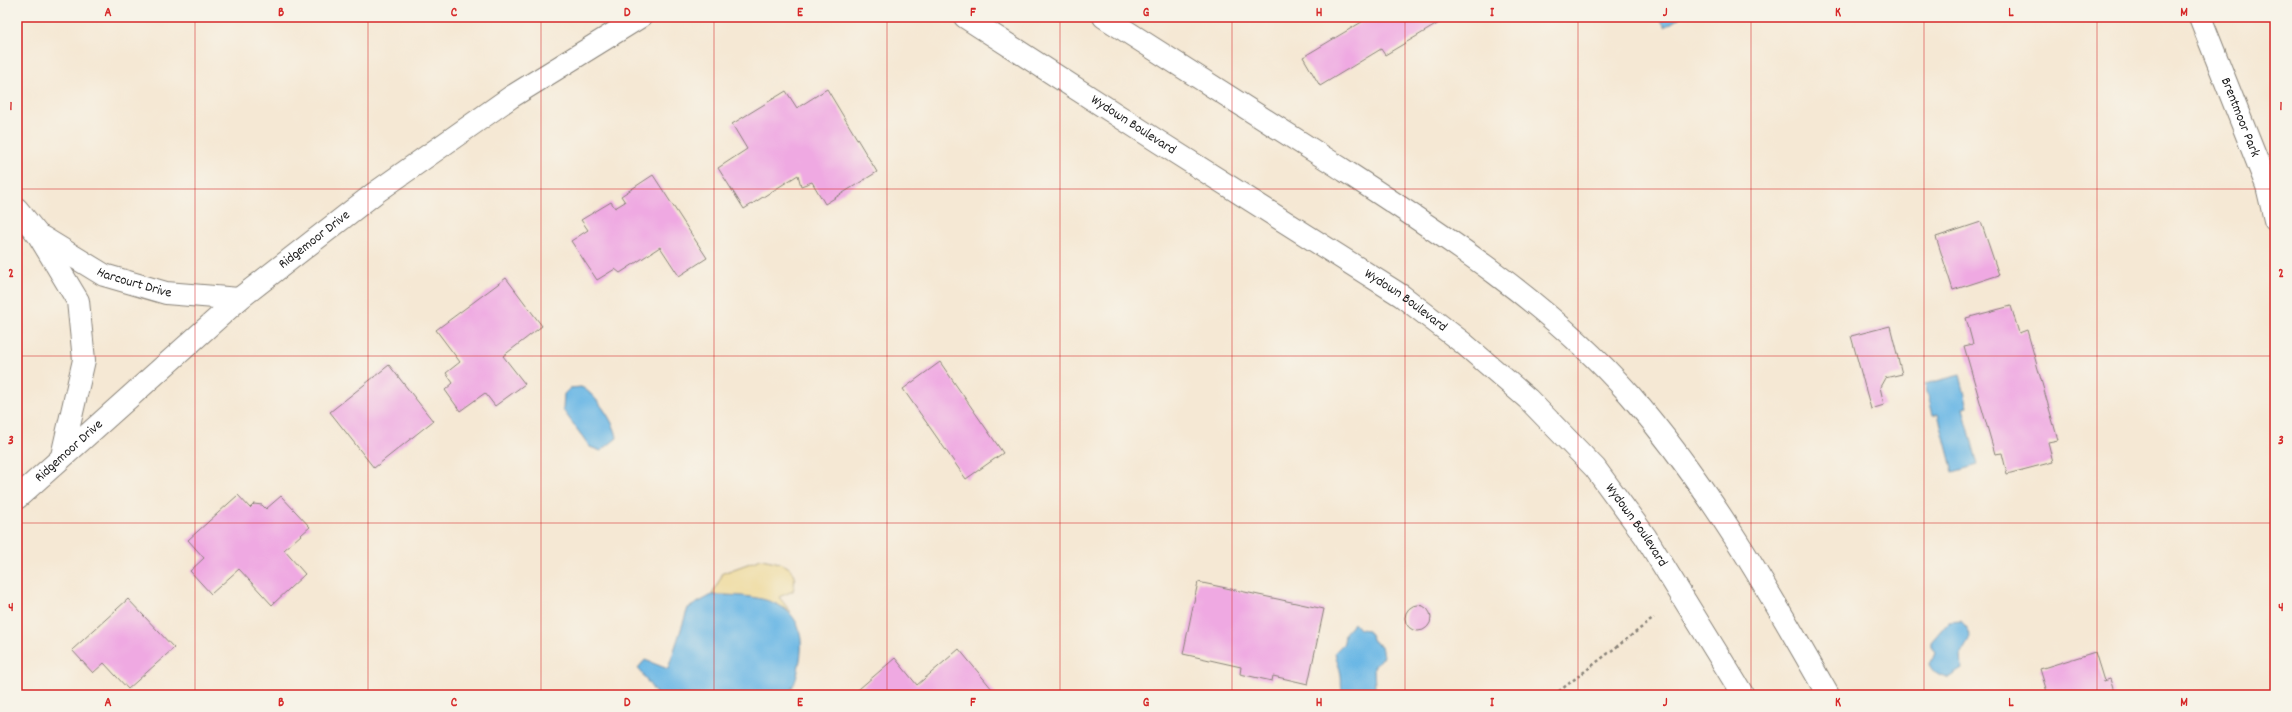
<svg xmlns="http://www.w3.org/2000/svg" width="2292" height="712" font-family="Dekko,sans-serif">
	<rect width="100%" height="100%" fill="#f7f3e8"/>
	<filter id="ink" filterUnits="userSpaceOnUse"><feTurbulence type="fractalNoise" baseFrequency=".025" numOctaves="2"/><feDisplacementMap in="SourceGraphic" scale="8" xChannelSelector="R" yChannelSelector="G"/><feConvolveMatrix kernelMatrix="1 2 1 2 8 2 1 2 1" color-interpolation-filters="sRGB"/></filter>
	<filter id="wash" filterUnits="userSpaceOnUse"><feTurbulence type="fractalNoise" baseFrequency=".012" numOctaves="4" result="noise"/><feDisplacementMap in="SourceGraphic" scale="16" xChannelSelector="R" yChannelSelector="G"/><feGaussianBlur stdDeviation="0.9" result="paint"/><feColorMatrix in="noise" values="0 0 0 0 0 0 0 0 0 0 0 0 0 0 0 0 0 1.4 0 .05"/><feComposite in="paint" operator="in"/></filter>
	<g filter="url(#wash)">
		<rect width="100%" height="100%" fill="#f5e8d4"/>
		<!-- sand -->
		<path fill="#eeda9e" stroke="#857b5d" d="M761,559C782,563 800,565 793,591L779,597L791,612C763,597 743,595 712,595L723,573Z"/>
		<!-- water -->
		<path fill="#6bb7e5" stroke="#446a80" d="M1659,17H1681L1665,27Z
			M1960,375L1968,407L1963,408L1978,465L1953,472L1938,414L1933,415L1925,384Z
			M581,387C594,392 616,424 617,438L601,451L590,447L563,410L564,394L570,388Z
			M712,595C758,595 810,598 800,660C797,674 797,686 785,695H657L638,668L645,660L668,669L688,608Z
			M1961,621C1976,636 1969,639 1961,654L1962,669L1948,678C1940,674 1934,674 1930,664L1935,652L1931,647V642L1948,622Z
			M1354,623L1359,629L1368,630L1373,641L1381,646L1383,656L1374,667L1375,689L1368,693L1344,695C1340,688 1342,683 1341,675C1340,667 1336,661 1335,652L1344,643L1345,633Z"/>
		<g id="blocks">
			<!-- building -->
			<path fill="#efa9e2" d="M1364,17H1449L1385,55L1381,49L1320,86L1303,57L1365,20Z
				M827,89L877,172L825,204L812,182L801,186L798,175L744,209L718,168L747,149L732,124L786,91L797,108Z
				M653,175L707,258L679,276L660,247L620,273L615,269L597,280L571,241L588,230L581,220L611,202L615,208L625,202L621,196Z
				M1981,222L1999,275L1953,290L1936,237Z
				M506,278L542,326L503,356L525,384L495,406L485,393L460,411L445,390L453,383L446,373L460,362L436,330Z
				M2011,306L2019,333L2027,330L2058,440L2048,442L2053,462L2007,474L2002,453L1995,454L1964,346L1973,344L1966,318Z
				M1890,326L1902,374L1885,378L1880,387L1884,405L1871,409L1851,336Z
				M940,362L1003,453L966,479L903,389Z
				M389,365L433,421L374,468L330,412Z
				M238,495L250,508L254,504L262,505L266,509L281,496L310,527L284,550L305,574L272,605L239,569L211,594L190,571L204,558L188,540Z
				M1198,582L1324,609L1308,684L1273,676L1272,681L1240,674L1241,667L1183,654Z
				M128,599L174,648L128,689L104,663L93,673L72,650Z
				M1405 618a13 13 0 1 1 26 0a13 13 0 1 1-26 0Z
				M959,649L997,695H852L895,658L917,685Z
				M2095,652L2104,681L2110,679L2115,695H2048L2040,669Z"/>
		</g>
	</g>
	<g filter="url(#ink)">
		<use href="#blocks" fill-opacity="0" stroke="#888278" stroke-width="1"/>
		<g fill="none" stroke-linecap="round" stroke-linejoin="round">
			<!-- minor casing -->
			<g stroke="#888278" stroke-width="24">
				<g id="minor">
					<path id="s1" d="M2200,17L2267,186L2275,220"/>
					<path d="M17,209L39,236L78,301L84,360L62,456"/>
					<path id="s2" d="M42,237L104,275L166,293L239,299"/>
					<path id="s3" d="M17,498L239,299L375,193L511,97L640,17"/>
				</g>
			</g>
			<!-- tertiary casing -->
			<g stroke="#888278" stroke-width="24">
				<g id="tertiary">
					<path id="s4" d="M965,17L1159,142L1402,296L1463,343L1528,399L1595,468L1645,536L1743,695"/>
					<path d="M1104,17C1183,67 1261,117 1339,167C1442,234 1548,302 1630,395C1709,486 1769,591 1828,695"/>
				</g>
			</g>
			<!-- path -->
			<path stroke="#888278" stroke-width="2.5" stroke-dasharray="3 3" stroke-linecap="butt" d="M1554,695L1654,618"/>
			<!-- minor -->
			<use href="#minor" stroke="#fff" stroke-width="22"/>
			<!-- tertiary -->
			<use href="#tertiary" stroke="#fff" stroke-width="22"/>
		</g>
	</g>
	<!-- grid -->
	<path fill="none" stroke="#d62828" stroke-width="1" stroke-opacity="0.55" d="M195,17V695M368,17V695M541,17V695M714,17V695M887,17V695M1060,17V695M1232,17V695M1405,17V695M1578,17V695M1751,17V695M1924,17V695M2097,17V695M17,189H2275M17,356H2275M17,523H2275"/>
	<g text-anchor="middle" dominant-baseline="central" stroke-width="4" stroke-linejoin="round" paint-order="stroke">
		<!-- street labels -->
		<g font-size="14" fill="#1c1c1c" stroke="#f7f3e8">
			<text stroke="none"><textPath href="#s1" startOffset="108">Brentmoor Park</textPath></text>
			<text stroke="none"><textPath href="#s4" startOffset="200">Wydown Boulevard</textPath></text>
			<text stroke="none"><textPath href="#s3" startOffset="394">Ridgemoor Drive</textPath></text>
			<text stroke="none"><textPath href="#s2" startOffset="104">Harcourt Drive</textPath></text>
			<text stroke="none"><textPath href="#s4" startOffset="524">Wydown Boulevard</textPath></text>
			<text stroke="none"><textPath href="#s3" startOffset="70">Ridgemoor Drive</textPath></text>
			<text stroke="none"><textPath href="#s4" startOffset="848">Wydown Boulevard</textPath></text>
		</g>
	</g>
	<!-- margin -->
	<rect width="2292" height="712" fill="none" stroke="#f7f3e8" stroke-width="44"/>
	<rect x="22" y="22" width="2248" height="668" fill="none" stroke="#d62828" stroke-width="1.5"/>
	<g font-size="13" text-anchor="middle" font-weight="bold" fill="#d62828">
		<text x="108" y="16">A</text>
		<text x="281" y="16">B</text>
		<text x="454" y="16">C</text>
		<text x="627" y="16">D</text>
		<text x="800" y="16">E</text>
		<text x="973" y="16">F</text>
		<text x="1146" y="16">G</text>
		<text x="1319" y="16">H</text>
		<text x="1492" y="16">I</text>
		<text x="1665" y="16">J</text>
		<text x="1838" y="16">K</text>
		<text x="2011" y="16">L</text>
		<text x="2184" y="16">M</text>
		<text x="11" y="110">1</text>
		<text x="2281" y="110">1</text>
		<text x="11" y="277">2</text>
		<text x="2281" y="277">2</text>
		<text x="11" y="444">3</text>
		<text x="2281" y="444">3</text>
		<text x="11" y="611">4</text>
		<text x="2281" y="611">4</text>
		<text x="108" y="706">A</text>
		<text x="281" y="706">B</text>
		<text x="454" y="706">C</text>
		<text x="627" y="706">D</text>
		<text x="800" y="706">E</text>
		<text x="973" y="706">F</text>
		<text x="1146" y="706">G</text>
		<text x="1319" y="706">H</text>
		<text x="1492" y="706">I</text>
		<text x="1665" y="706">J</text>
		<text x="1838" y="706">K</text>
		<text x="2011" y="706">L</text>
		<text x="2184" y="706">M</text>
	</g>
</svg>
